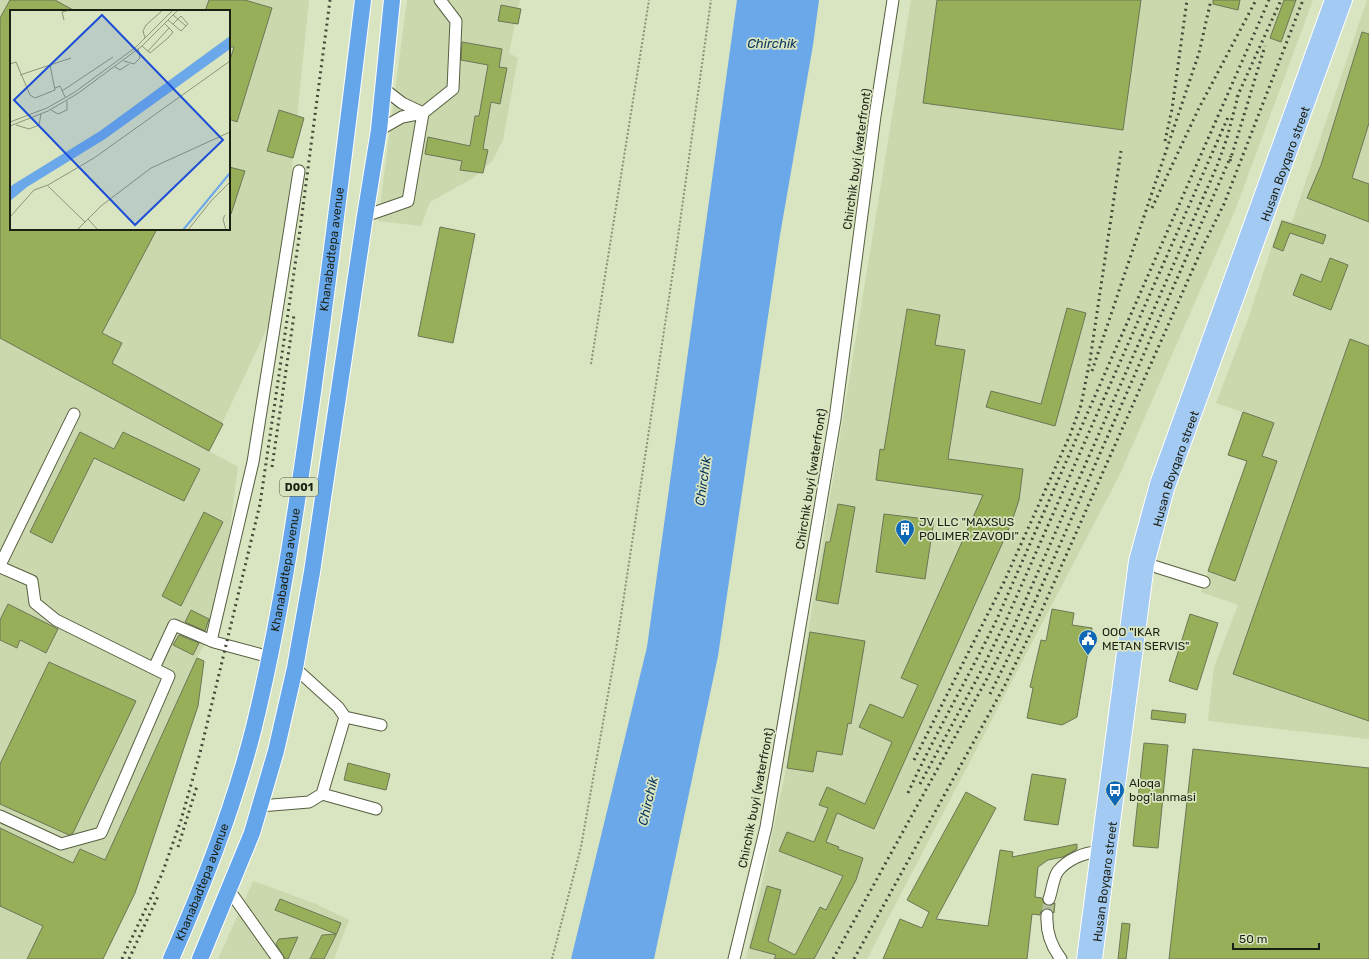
<svg xmlns="http://www.w3.org/2000/svg" width="1369" height="959" font-family="Rubik,sans-serif">
	<rect width="100%" height="100%" fill="#d9e4c0"/>
	<!-- built -->
	<path fill="#cbd8ae" fill-rule="evenodd" d="M0,0H309L291,178L271,320L209,451L238,467L218,621L197,658L204,661L198,706L135,893L103,959H0ZM11,11H229V229H11Z
		M407,0H520L509,53L518,58L503,140L492,161L473,178L430,202L421,226L378,221Z
		M911,0H1313L1236,208L1120,474L867,959H746L785,774Z
		M1367,0H1369V739L1208,721L1214,667L1238,605L1201,592L1246,461L1228,455L1243,412L1216,403L1247,322L1281,219L1292,222Z
		M253,881L316,904L349,920L334,959H218Z"/>
	<!-- water -->
	<path fill="#6ba8e9" d="M737,0H819L813,45L780,235L718,656L654,959H571L647,647Z"/>
	<!-- building -->
	<path fill="#98af59" stroke="#6c7656" d="M10,0H55L75,11H11V229H157L102,333L122,343L112,363L223,424L209,451L0,338V18Z
		M209,0H245L272,8L237,122L229,119V63L234,47H229V11H205Z
		M937,0H1141L1123,130L923,103Z
		M1213,0H1240L1238,10L1213,4Z
		M1284,0H1296L1281,42L1270,38Z
		M501,5L521,9L518,24L498,21Z
		M1362,32L1369,34V123L1352,178L1369,184V222L1307,198L1321,165Z
		M462,42L502,49L499,67L507,68L500,104L491,102L483,149L488,150L483,173L460,170L462,161L425,154L428,137L470,146L475,116H479L488,65L461,60Z
		M279,110L304,118L293,158L267,151Z
		M229,167L245,171L231,214H229Z
		M1282,221L1326,235L1323,244L1290,233L1283,251L1273,247Z
		M440,227L475,234L453,343L418,336Z
		M1330,258L1348,265L1331,310L1293,295L1301,274L1321,282Z
		M1067,308L1086,313L1055,426L986,407L991,391L1041,404Z
		M907,309L940,315L935,345L965,350L948,459L1023,469L1019,500L1011,524L874,829L837,813L826,842L839,847L838,849L863,858L856,880L814,959H774L776,955L750,948L767,886L781,890L768,941L795,955L820,907L826,910L843,876L779,851L787,832L814,842L828,808L819,805L827,787L865,804L892,742L859,727L870,704L903,718L918,685L901,678L983,495L876,480L880,449L884,450Z
		M1350,339L1369,346V721L1233,674Z
		M1243,412L1274,423L1262,456L1277,461L1235,581L1208,571L1247,461L1228,455Z
		M80,432L114,449L123,432L200,469L184,501L94,458L52,543L30,532Z
		M838,504L855,507L838,604L816,600L826,542H830Z
		M204,512L223,522L181,606L162,596Z
		M884,514L934,520L925,579L876,572Z
		M8,604L58,629L46,653L20,640L17,648L0,640V620Z
		M1052,609L1074,613L1072,625L1092,628L1077,717L1062,725L1027,718L1033,688L1030,687L1041,640L1046,641Z
		M191,610L209,619L205,631L185,622Z
		M1190,614L1218,623L1197,690L1169,681Z
		M810,632L865,641L851,724L848,723L842,755L817,751L813,772L787,768Z
		M179,635L199,643L193,655L173,645Z
		M197,658L204,661L198,706L135,893L103,959H27L43,926L0,906V828L73,863L80,849L105,860Z
		M49,662L136,701L73,833L69,835L0,804V764Z
		M1152,710L1186,714L1185,723L1151,719Z
		M1144,743L1168,745L1158,848L1133,846Z
		M1193,749L1369,768V959H1169Z
		M348,763L390,774L386,790L344,780Z
		M1032,774L1066,779L1058,825L1024,820Z
		M966,792L996,808L936,919L988,926L1000,850L1013,852L1012,857L1077,844V849L1063,857L1048,860L1038,867L1035,897L1042,898L1044,903L1047,906L1055,903L1054,913L1051,909L1047,908L1041,911L1040,915L1032,914L1027,959H883L900,919L922,928L929,912L907,900Z
		M280,899L341,923L337,933L324,959H310L322,935L336,934L275,910Z
		M1122,923L1130,924L1126,959H1118Z
		M298,937L288,959H285L276,944L279,939Z"/>
	<g fill="none" stroke-linecap="round" stroke-linejoin="round">
		<!-- minor-tunnel -->
		<path stroke="#b3bd9d" stroke-width="11" stroke-dasharray="11 5.5" stroke-linecap="butt" d="M1047,915L1049,899"/>
		<!-- minor casing -->
		<g stroke="#565f40" stroke-width="13">
			<path id="minor" d="M384,89L402,103L423,113
				M379,130L402,117L423,113L453,89L456,21L440,0
				M365,216L408,201L423,113
				M1147,564L1204,582
				M0,565L74,414
				M0,567L32,581L35,603L56,620L169,676L101,833L61,844L0,816
				M211,641L253,462L299,171
				M154,668L174,625L214,642L270,657
				M345,717L381,725
				M322,794L376,809
				M260,806L309,802L322,794L345,717L338,707L295,668
				M229,890L278,959
				M1049,899C1052,891 1053,878 1058,871C1067,860 1084,852 1098,852
				M1047,915C1046,932 1051,946 1061,959
				M734,959L766,827L835,419L875,116L893,0"/>
		</g>
		<!-- major casing -->
		<g stroke="#fff" stroke-width="16">
			<g id="major">
				<path d="M1084,959L1136,561L1157,484L1332,0"/>
				<path id="s1" d="M1095,959L1147,564L1167,489L1345,0"/>
			</g>
		</g>
		<!-- highway casing -->
		<g stroke="#fff" stroke-width="18">
			<g id="highway">
				<path id="s2" d="M171,959C204,884 234,807 254,727C281,617 297,504 313,392C331,261 347,131 363,0"/>
				<path d="M200,959L252,833L276,751L295,668L312,572L365,216L379,130L392,0"/>
			</g>
		</g>
		<!-- path -->
		<path stroke="#8a9278" stroke-width="2" stroke-dasharray="2 2" stroke-linecap="butt" d="M591,364L649,0
			M552,959L581,847L616,649L675,258L711,0"/>
		<!-- minor -->
		<use href="#minor" stroke="#fff" stroke-width="11"/>
		<!-- major -->
		<use href="#major" stroke="#a3caf3" stroke-width="14"/>
		<!-- highway -->
		<use href="#highway" stroke="#65a6eb" stroke-width="16"/>
		<!-- rail -->
		<path stroke="#454a38" stroke-width="3" stroke-dasharray="2 4" stroke-linecap="butt" d="M1237,97L1281,0
			M1165,141L1172,109L1187,0
			M1230,161L1265,46
			M1152,208L1198,110L1256,0
			M1092,371L1199,53L1211,0
			M272,467L294,315
			M990,694L1025,624L1231,156
			M914,760L1004,582L1070,435L1081,405L1090,360L1121,151
			M920,784L980,673L1004,625L1229,115
			M908,793C935,734 968,678 997,619L1269,0
			M178,847L197,786
			M122,959L162,874L181,820L200,753L260,504L298,245L330,0
			M129,959L159,894
			M833,959L989,675L1015,624L1217,166L1227,138L1239,92
			M854,959L1005,685L1041,612L1204,244L1224,204L1303,0"/>
	</g>
	<!-- icons -->
	<defs>
		<g id="building-pin" transform="scale(1)"><path d="M0 17L-7.5 6A9.5 9.5 0 1 1 7.5 6Z" fill="#0e68b5" stroke="#d9e4c0"/><path d="M-4-6H4V6H1V3H-1V6H-4ZM-2.5-4.3h1.7v1.8h-1.7ZM.8-4.3h1.7v1.8H.8ZM-2.5-1h1.7V.8h-1.7ZM.8-1h1.7V.8H.8Z" fill="#fff"/></g>
		<g id="civic-pin" transform="scale(1)"><path d="M0 17L-7.5 6A9.5 9.5 0 1 1 7.5 6Z" fill="#0e68b5" stroke="#d9e4c0"/><path d="M-.6-6.5H3V-4.5H.6V-3L4-1V1h2V6H-6V1h2V-1L-.6-3ZM-1.2 2.5V6h2.4V2.5Z" fill="#fff"/></g>
		<g id="bus-pin" transform="scale(1)"><path d="M0 17L-7.5 6A9.5 9.5 0 1 1 7.5 6Z" fill="#0e68b5" stroke="#d9e4c0"/><path d="M-5-6H5V4H4V6H2V4H-2V6H-4V4H-5ZM-3.5-4V0h7V-4ZM-3.5 1.2v1.5H-2V1.2ZM2 1.2v1.5H3.5V1.2Z" fill="#fff"/></g>
	</defs>
	<g fill-rule="evenodd">
		<use href="#building-pin" x="905" y="529"/>
		<use href="#civic-pin" x="1088" y="639"/>
		<use href="#bus-pin" x="1115" y="790"/>
	</g>
	<g text-anchor="middle" dominant-baseline="central" stroke-width="3.5" stroke-linejoin="round" paint-order="stroke">
		<!-- shield labels -->
		<rect fill="#d9e4c0" stroke="#555b47" stroke-width="1" x="280" y="478" width="38" height="18" rx="3"/>
		<g font-size="11" font-weight="bold" fill="#1c2013">
			<text x="299" y="487">D001</text>
		</g>
		<!-- street labels -->
		<g font-size="12" fill="#1c2013" stroke="#d9e4c0">
			<text transform="translate(857 159) rotate(-82)">Chirchik buyi (waterfront)</text>
			<text stroke="none"><textPath href="#s1" startOffset="822">Husan Boyqaro street</textPath></text>
			<text stroke="none"><textPath href="#s2" startOffset="731">Khanabadtepa avenue</textPath></text>
			<text stroke="none"><textPath href="#s1" startOffset="498">Husan Boyqaro street</textPath></text>
			<text transform="translate(811 479) rotate(-81)">Chirchik buyi (waterfront)</text>
			<text stroke="none"><textPath href="#s2" startOffset="407">Khanabadtepa avenue</textPath></text>
			<text transform="translate(756 798) rotate(-79)">Chirchik buyi (waterfront)</text>
			<text stroke="none"><textPath href="#s1" startOffset="78">Husan Boyqaro street</textPath></text>
			<text stroke="none"><textPath href="#s2" startOffset="83">Khanabadtepa avenue</textPath></text>
		</g>
		<!-- poi labels -->
		<g font-size="12" fill="#1c2013" stroke="#d9e4c0" text-anchor="start">
			<text x="919" y="522">JV LLC "MAXSUS<tspan x="919" dy="14">POLIMER ZAVODI"</tspan></text>
			<text x="1102" y="632">OOO "IKAR<tspan x="1102" dy="14">METAN SERVIS"</tspan></text>
			<text x="1129" y="783">Aloqa<tspan x="1129" dy="14">bog'lanmasi</tspan></text>
		</g>
		<!-- water labels -->
		<g font-size="13" font-style="italic" fill="#06335c" stroke="#d9e4c0">
			<text x="772" y="43">Chirchik</text>
			<text transform="translate(703 481) rotate(-82)">Chirchik</text>
			<text transform="translate(648 801) rotate(-77)">Chirchik</text>
		</g>
	</g>
	<!-- overview -->
	<g transform="translate(10 10)">
		<rect width="220" height="220" fill="#d9e4c0"/>
		<path d="M220,26V39L95,129L17,177L0,191V177L4,174L90,121Z" fill="#6ba8e9"/>
		<path fill="none" stroke="#6ba8e9" stroke-width="2" d="M173,220L220,163"/>
		<path fill="none" stroke="#8d967b" stroke-width="1" d="M163,5L176,16M54,10L52,2L60,0M158,10L171,21L178,14L171,6L163,14M135,28L133,21L136,15L153,0M132,36L140,43L158,28L163,22L155,14M138,41L159,18M114,51L124,54L130,48L128,39M0,54L6,52L20,85L25,88L45,80L40,55M105,57L110,60L119,54M10,65L61,48M45,78L50,76L55,87M52,81L103,47M41,100L48,104L57,100V91M0,112L37,98L65,82L126,37L163,0M6,115L19,119L29,115L31,104M0,116L38,101L67,84L132,36L168,0M38,176L75,212M215,205L213,209L216,220M0,207L24,180L38,175L84,148L220,51M78,209L88,220M67,220L91,196L141,158L220,122M178,220L201,191L220,172"/>
		<path fill="#1d4ed8" fill-opacity="0.15" stroke="#1d4ed8" stroke-width="2" d="M92,5L213,130L125,215L4,90Z"/>
		<rect width="220" height="220" fill="none" stroke="#1c2013" stroke-width="2"/>
	</g>
	<!-- scale -->
	<path d="M1233 943v6h86v-6" fill="none" stroke="#1c2013" stroke-width="2"/>
	<text x="1239" y="943" font-size="12" fill="#1c2013" stroke="#d9e4c0" stroke-width="3" paint-order="stroke">50 m</text>
</svg>
